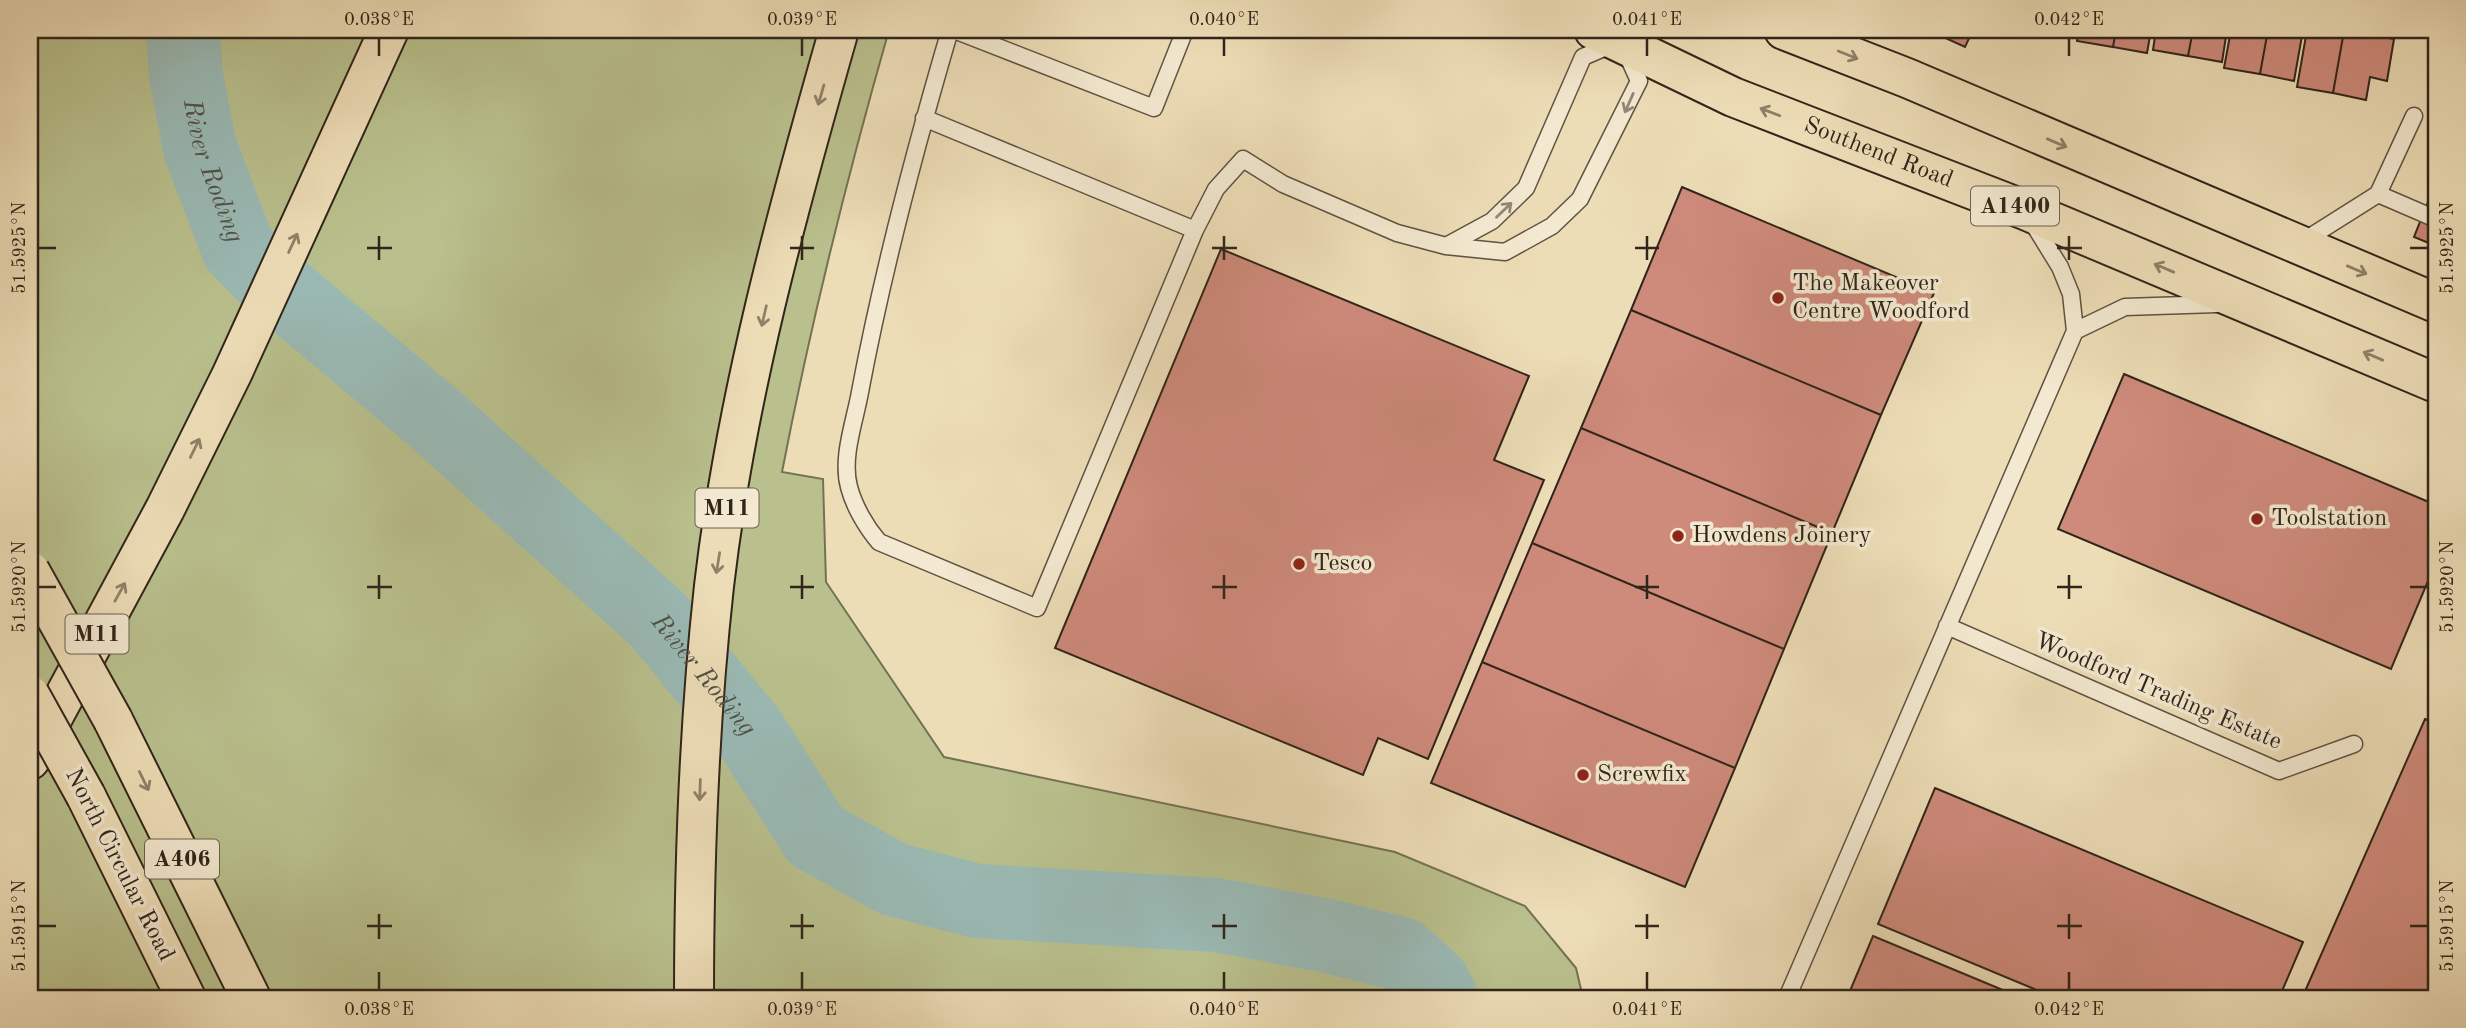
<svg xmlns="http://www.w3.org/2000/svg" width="2466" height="1028" font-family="'Old Standard TT',serif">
	<rect width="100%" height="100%" fill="#edddb7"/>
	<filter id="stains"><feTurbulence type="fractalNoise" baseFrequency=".00286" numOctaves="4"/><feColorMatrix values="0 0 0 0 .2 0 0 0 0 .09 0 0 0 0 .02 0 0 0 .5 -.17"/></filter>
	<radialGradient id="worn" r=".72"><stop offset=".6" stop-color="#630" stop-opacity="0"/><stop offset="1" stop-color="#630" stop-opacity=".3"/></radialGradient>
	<!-- green -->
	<path fill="#b9c08d" stroke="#747254" stroke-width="2" d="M30,30H889C847,177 811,322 782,472L823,479L826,582L944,757L1395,852L1525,906L1576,968L1583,998H30Z"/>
	<!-- water -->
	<path fill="#9abab5" stroke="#707e77" stroke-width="2" d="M1422,932L1469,998H1412Z"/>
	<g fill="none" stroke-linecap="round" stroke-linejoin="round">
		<!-- shore -->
		<path stroke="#657068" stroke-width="2" d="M1418,998L1425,958L1428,956L1461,998"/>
		<!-- river -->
		<path stroke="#9abab5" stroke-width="74" id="s1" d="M183,30L186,76L200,148L238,248L273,283L434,418L658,620L748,730L816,836L893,879L977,901L1217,915L1328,936L1401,954L1433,983L1441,998"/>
	</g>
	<!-- building -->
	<path fill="#ce8a7b" stroke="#30251a" stroke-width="2" d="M1928,30H1973L1965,47Z
		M2028,30H2057L2056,35Z
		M2079,30H2116L2113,47L2077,41Z
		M2116,30H2151L2147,53L2113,47Z
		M2156,30H2193L2188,56L2153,50Z
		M2193,30H2227L2222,62L2188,56Z
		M2231,30H2268L2260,74L2224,68Z
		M2268,30H2303L2294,81L2260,74Z
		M2307,30L2344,31L2333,93L2297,87Z
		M2344,31L2394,39L2387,81L2370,77L2366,100L2333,93Z
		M2436,182V246L2414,237Z
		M1682,187L1934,293L1881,415L1631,310Z
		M1221,249L1529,376L1494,460L1544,480L1428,759L1378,738L1363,775L1055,648Z
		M1631,310L1881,415L1832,533L1581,428Z
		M2124,374L2436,505V562L2391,669L2058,529Z
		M1581,428L1832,533L1784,649L1532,543Z
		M1532,543L1784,649L1735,768L1482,662Z
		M1482,662L1735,768L1685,887L1431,783Z
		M2425,719L2436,724V998H2302Z
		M1935,788L2303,942L2279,998H2056L1878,924Z
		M1873,936L2022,998H1847Z"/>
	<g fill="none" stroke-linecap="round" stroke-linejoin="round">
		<!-- lane casing -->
		<g stroke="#5f5341" stroke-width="19">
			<path id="lane" d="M950,30C915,149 883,269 860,392C855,421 841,457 849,487C854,506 866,527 879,542L1037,608L1195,230
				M954,30L1154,108L1185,30
				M924,118L1195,230L1216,189L1243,159L1283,184L1397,233L1446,246L1505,252L1552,226L1580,199L1639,81L1626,52
				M2378,194L2414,116
				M2302,242L2378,194L2436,219
				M1446,246L1492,221L1526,188L1583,57L1613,44
				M2075,331L2125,307L2217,304
				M1947,626L2279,771L2354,744
				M1787,998L2075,331L2071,294L2060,267L2031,220"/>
		</g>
		<!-- highway casing -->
		<g stroke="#30251a" stroke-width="42">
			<g id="highway">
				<path id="s2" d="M1594,30L1733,97L2025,210L2436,383"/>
				<path d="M1784,30L1907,78L2436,303"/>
				<path d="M113,720L251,998"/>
				<path d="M30,760L165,509L232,374L389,30"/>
				<path d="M86,796L186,998"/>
				<path d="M694,998C694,862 699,722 714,586C736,397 787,212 839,30"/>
			</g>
		</g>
		<!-- lane -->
		<use href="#lane" stroke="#f3e9d0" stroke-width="16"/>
		<!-- highway -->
		<use href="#highway" stroke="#edddb7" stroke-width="38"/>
		<!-- highway-bridge casing -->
		<g stroke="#30251a" stroke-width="42" stroke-linecap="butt">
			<path id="highway-bridge" d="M30,571L113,720
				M30,695L86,796"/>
		</g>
		<!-- highway-bridge -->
		<use href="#highway-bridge" stroke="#edddb7" stroke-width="38"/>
	</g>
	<!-- one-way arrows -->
	<defs><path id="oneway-shaft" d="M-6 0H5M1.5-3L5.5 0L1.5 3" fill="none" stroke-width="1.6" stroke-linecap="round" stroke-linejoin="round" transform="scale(1.75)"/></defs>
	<g stroke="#8e8168">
		<use href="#oneway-shaft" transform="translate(1848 55) rotate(22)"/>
		<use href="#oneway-shaft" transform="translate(821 95) rotate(106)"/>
		<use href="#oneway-shaft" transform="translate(1770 112) rotate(-159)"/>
		<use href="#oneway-shaft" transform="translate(2057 143) rotate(23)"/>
		<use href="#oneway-shaft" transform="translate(293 243) rotate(-65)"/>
		<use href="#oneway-shaft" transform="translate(2164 268) rotate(-157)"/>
		<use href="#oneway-shaft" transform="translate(2357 270) rotate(23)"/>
		<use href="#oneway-shaft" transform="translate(764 316) rotate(103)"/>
		<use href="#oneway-shaft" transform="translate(2373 356) rotate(-157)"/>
		<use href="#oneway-shaft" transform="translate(195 448) rotate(-64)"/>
		<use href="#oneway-shaft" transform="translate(718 563) rotate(99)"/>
		<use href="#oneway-shaft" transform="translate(120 592) rotate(-61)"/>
		<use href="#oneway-shaft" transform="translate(144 781) rotate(64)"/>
		<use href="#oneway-shaft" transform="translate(700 790) rotate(92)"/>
	</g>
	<g stroke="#928775">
		<use href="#oneway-shaft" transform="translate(1629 103) rotate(114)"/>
		<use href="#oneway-shaft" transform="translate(1504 210) rotate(-44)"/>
	</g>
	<!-- ticks -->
	<path fill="none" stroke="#30251a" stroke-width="2.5" d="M379,38V56M802,38V56M1224,38V56M1647,38V56M2069,38V56M379,236V260M802,236V260M1224,236V260M1647,236V260M2069,236V260M38,248H56M367,248H392M790,248H814M1212,248H1237M1635,248H1659M2057,248H2082M2410,248H2428M379,575V599M802,575V599M1224,575V599M1647,575V599M2069,575V599M38,587H56M367,587H392M790,587H814M1212,587H1237M1635,587H1659M2057,587H2082M2410,587H2428M379,914V939M802,914V939M1224,914V939M1647,914V939M2069,914V939M38,926H56M367,926H392M790,926H814M1212,926H1237M1635,926H1659M2057,926H2082M2410,926H2428M379,972V990M802,972V990M1224,972V990M1647,972V990M2069,972V990"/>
	<!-- markers -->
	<g fill="#8f2418" stroke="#f3e9d0" stroke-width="2.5">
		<circle cx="1778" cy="298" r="7"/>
		<circle cx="2257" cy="519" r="7"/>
		<circle cx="1678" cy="536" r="7"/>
		<circle cx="1299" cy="564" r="7"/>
		<circle cx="1583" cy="775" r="7"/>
	</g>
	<g text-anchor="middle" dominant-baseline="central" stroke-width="7" stroke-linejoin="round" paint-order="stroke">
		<!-- shield labels -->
		<g fill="#f3e9d0" stroke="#6a6051" stroke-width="2">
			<rect x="1971" y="186.5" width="88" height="39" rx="5"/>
			<rect x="695.5" y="488.5" width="63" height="39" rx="5"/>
			<rect x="65.5" y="614.5" width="63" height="39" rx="5"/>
			<rect x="145" y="839.5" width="74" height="39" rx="5"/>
		</g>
		<g font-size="23" font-weight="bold" fill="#30251a">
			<text x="2015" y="206">A1400</text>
			<text x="727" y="508">M11</text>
			<text x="97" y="634">M11</text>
			<text x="182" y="859">A406</text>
		</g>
		<!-- street labels -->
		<g font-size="24" fill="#30251a" stroke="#f3e9d0">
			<text stroke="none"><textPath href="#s2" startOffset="310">Southend Road</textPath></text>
			<text transform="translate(2158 692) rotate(23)">Woodford Trading Estate</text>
			<text transform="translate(119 865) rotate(63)">North Circular Road</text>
		</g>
		<!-- poi labels -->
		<g font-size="24" fill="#30251a" stroke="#f3e9d0" text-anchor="start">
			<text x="1792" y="284">The Makeover<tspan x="1792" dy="28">Centre Woodford</tspan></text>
			<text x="2271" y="519">Toolstation</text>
			<text x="1692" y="536">Howdens Joinery</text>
			<text x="1313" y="564">Tesco</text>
			<text x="1597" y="775">Screwfix</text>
		</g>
		<!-- water labels -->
		<g font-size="26" font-style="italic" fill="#505248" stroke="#f3e9d0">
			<text stroke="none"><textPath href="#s1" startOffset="145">River Roding</textPath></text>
			<text stroke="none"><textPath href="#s1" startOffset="859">River Roding</textPath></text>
		</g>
	</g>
	<!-- margin -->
	<rect width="2466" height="1028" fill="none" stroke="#edddb7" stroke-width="77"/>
	<rect x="38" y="38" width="2390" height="952" fill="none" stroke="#30251a" stroke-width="2.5"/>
	<g font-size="18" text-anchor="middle" fill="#30251a">
		<text x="379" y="25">0.038°E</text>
		<text x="802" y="25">0.039°E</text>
		<text x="1224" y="25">0.040°E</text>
		<text x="1647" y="25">0.041°E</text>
		<text x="2069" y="25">0.042°E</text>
		<text transform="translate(19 248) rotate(-90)" y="6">51.5925°N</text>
		<text transform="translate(2447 248) rotate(-90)" y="6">51.5925°N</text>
		<text transform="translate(19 587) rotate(-90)" y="6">51.5920°N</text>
		<text transform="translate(2447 587) rotate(-90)" y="6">51.5920°N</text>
		<text transform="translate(19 926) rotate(-90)" y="6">51.5915°N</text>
		<text transform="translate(2447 926) rotate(-90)" y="6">51.5915°N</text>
		<text x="379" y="1015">0.038°E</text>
		<text x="802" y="1015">0.039°E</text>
		<text x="1224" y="1015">0.040°E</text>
		<text x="1647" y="1015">0.041°E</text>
		<text x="2069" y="1015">0.042°E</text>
	</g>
	<rect width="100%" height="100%" filter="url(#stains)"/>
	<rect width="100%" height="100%" fill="url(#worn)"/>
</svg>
